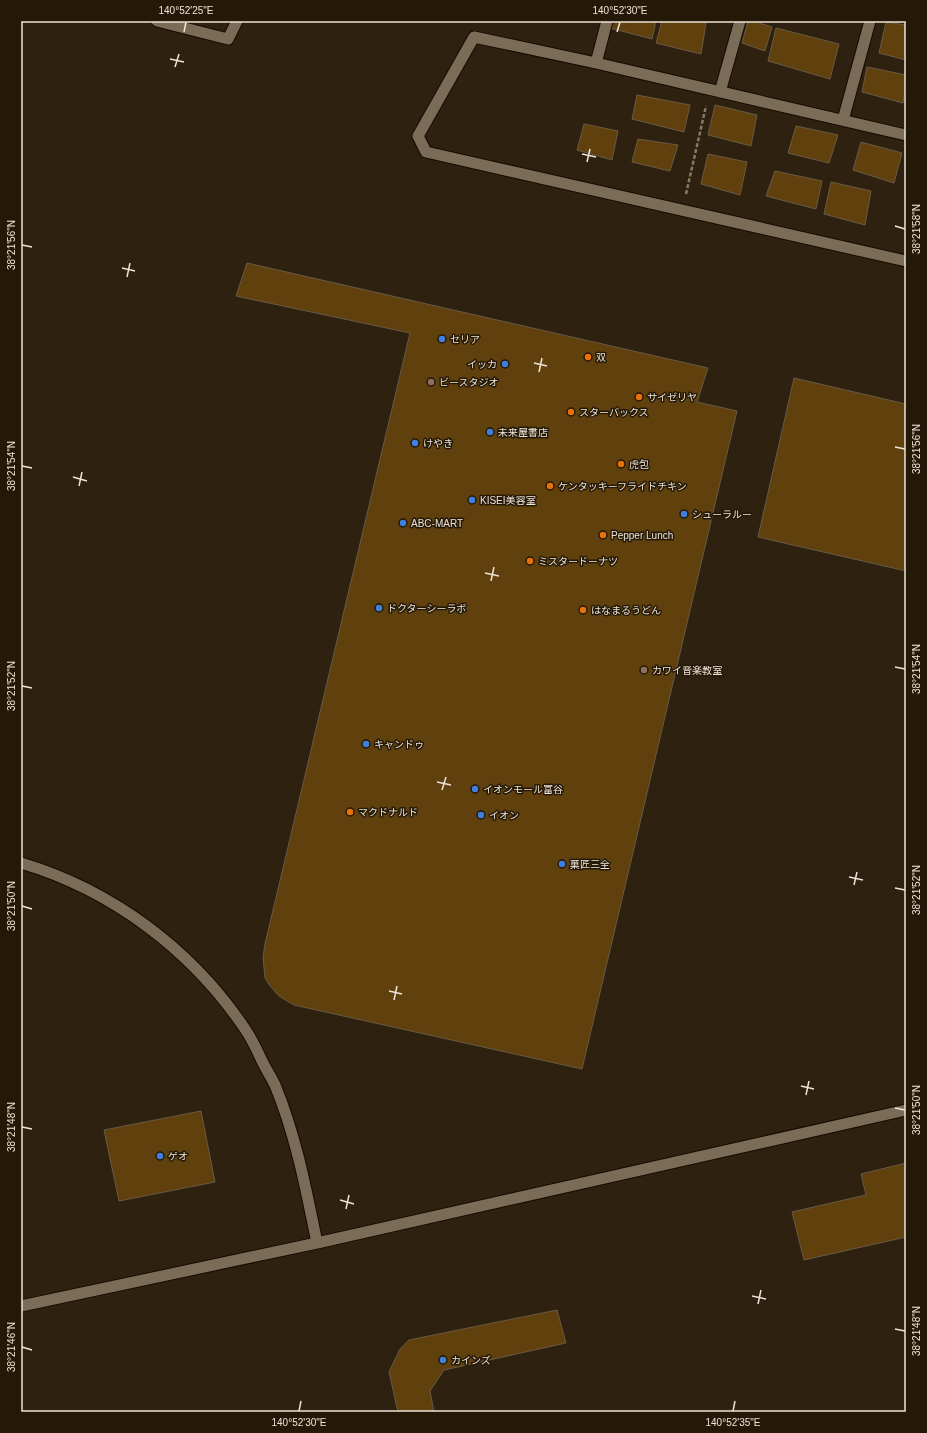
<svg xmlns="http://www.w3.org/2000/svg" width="927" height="1433" font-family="Arial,'Noto Sans JP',sans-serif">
	<rect width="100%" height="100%" fill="#2e210f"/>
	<!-- building -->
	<path fill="#60410d" stroke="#695a46" d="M613,21H656L652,39L610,28Z
		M662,21H696L706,23L701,54L656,43Z
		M748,21H753L772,27L765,51L742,43Z
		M886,22L906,25V60L879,53Z
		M776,28L839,44L830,79L768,61Z
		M867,67L906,75V84L903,103L862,92Z
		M637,95L690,105L684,132L632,119Z
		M715,105L757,115L751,146L708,135Z
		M584,124L618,131L612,160L577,150Z
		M796,126L838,135L829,163L788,153Z
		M638,139L678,145L670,171L632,162Z
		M861,142L902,153L894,183L853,170Z
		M708,154L747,162L740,195L701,184Z
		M775,171L822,181L816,209L766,196Z
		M831,182L871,191L865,225L824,214Z
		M247,263L708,368L697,402L737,411L582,1069L294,1005L279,996L270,986L265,978L263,957L265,944L410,333L236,296Z
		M794,378L906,404V571L758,537Z
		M201,1111L215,1182L119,1201L104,1130Z
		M906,1163V1237L804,1260L792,1212L866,1195L861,1174Z
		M557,1310L566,1343L444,1370L430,1391L434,1412H398L389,1372L400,1349L409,1340Z"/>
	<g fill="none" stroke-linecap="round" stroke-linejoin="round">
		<!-- minor casing -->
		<g stroke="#160b00" stroke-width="13">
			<path id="minor" d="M157,21L228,39L237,21
				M596,63L607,21
				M720,92L740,21
				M843,120L870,21
				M906,135L596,63L474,37L418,136L426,152L906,261"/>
		</g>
		<!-- tertiary casing -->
		<g stroke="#160b00" stroke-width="13">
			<path id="tertiary" d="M21,863C112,890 192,950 245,1029C252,1039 257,1050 262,1061C266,1069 271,1077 275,1085C296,1136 306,1189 317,1243
				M21,1306L317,1243L906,1110"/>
		</g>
		<!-- path -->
		<path stroke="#84796a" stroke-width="2.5" stroke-dasharray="4 2" stroke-linecap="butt" d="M686,194L706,106"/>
		<!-- minor -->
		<use href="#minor" stroke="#7b6c57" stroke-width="11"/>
		<!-- tertiary -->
		<use href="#tertiary" stroke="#7b6c57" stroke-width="11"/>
	</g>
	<!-- ticks -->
	<path fill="none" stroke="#ede4d8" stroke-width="1.5" d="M184,32L186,22M617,32L620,22M170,59L184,62M175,67L179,54M582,154L596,157M587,162L590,149M895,226L905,229M22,245L32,247M122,268L135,271M127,277L130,263M534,363L547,366M539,372L542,358M895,447L905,449M22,466L32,468M73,477L87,481M79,486L82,472M485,573L499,576M491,581L494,567M895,667L905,669M22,686L32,688M437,782L451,785M442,790L446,777M849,877L863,880M854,885L857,872M895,888L905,890M22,906L32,909M389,991L402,994M394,1000L397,986M801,1086L814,1089M806,1095L809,1081M895,1108L905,1110M22,1127L32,1129M340,1200L354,1204M346,1209L349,1195M752,1296L766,1299M758,1304L761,1290M895,1329L905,1331M22,1347L32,1350M299,1411L301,1401M733,1411L735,1401"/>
	<!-- markers -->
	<g fill="#3f7fe0" stroke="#241806" stroke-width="1.5">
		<circle cx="442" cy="339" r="4"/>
		<circle cx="505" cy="364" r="4"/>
		<circle cx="490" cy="432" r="4"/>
		<circle cx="415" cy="443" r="4"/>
		<circle cx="472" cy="500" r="4"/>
		<circle cx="684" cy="514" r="4"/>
		<circle cx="403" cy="523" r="4"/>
		<circle cx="379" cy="608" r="4"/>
		<circle cx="366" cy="744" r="4"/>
		<circle cx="475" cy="789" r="4"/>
		<circle cx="481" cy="815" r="4"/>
		<circle cx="562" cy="864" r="4"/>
		<circle cx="160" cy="1156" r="4"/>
		<circle cx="443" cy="1360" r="4"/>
	</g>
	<g fill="#e8710a" stroke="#241806" stroke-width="1.5">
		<circle cx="588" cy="357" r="4"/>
		<circle cx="639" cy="397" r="4"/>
		<circle cx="571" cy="412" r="4"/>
		<circle cx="621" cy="464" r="4"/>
		<circle cx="550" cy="486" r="4"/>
		<circle cx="603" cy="535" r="4"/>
		<circle cx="530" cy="561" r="4"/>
		<circle cx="583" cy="610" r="4"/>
		<circle cx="350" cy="812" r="4"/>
	</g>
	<g fill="#8d6e63" stroke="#241806" stroke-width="1.5">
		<circle cx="431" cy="382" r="4"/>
		<circle cx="644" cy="670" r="4"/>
	</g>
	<g text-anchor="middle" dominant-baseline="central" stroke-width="3" stroke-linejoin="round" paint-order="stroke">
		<!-- poi labels -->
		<g font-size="10" fill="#ede4d8" stroke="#241806" text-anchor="start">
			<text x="450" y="339">セリア</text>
			<text x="596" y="357">双</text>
			<text x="497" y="364" text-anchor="end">イッカ</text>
			<text x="439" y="382">ビースタジオ</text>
			<text x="647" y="397">サイゼリヤ</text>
			<text x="579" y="412">スターバックス</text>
			<text x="498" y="432">未来屋書店</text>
			<text x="423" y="443">けやき</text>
			<text x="629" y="464">虎包</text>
			<text x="558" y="486">ケンタッキーフライドチキン</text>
			<text x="480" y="500">KISEI美容室</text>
			<text x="692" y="514">シューラルー</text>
			<text x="411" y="523">ABC-MART</text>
			<text x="611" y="535">Pepper Lunch</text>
			<text x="538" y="561">ミスタードーナツ</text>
			<text x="387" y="608">ドクターシーラボ</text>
			<text x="591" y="610">はなまるうどん</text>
			<text x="652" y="670">カワイ音楽教室</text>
			<text x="374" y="744">キャンドゥ</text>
			<text x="483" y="789">イオンモール富谷</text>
			<text x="358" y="812">マクドナルド</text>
			<text x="489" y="815">イオン</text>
			<text x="570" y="864">菓匠三全</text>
			<text x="168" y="1156">ゲオ</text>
			<text x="451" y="1360">カインズ</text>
		</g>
	</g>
	<!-- border -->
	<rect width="927" height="1433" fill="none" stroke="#241806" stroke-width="44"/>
	<rect x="22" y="22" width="883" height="1389" fill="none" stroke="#ede4d8" stroke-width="1.5"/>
	<g font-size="10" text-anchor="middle" fill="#ede4d8">
		<text x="186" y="14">140°52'25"E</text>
		<text x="620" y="14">140°52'30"E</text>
		<text transform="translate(916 229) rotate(-90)" y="4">38°21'58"N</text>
		<text transform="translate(11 245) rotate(-90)" y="4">38°21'56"N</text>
		<text transform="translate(916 449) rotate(-90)" y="4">38°21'56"N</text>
		<text transform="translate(11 466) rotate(-90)" y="4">38°21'54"N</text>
		<text transform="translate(916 669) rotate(-90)" y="4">38°21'54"N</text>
		<text transform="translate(11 686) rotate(-90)" y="4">38°21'52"N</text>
		<text transform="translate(916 890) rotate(-90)" y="4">38°21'52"N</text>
		<text transform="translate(11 906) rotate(-90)" y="4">38°21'50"N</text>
		<text transform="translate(916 1110) rotate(-90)" y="4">38°21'50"N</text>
		<text transform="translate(11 1127) rotate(-90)" y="4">38°21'48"N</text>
		<text transform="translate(916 1331) rotate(-90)" y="4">38°21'48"N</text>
		<text transform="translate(11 1347) rotate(-90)" y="4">38°21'46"N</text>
		<text x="299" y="1426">140°52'30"E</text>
		<text x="733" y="1426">140°52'35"E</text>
	</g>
</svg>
